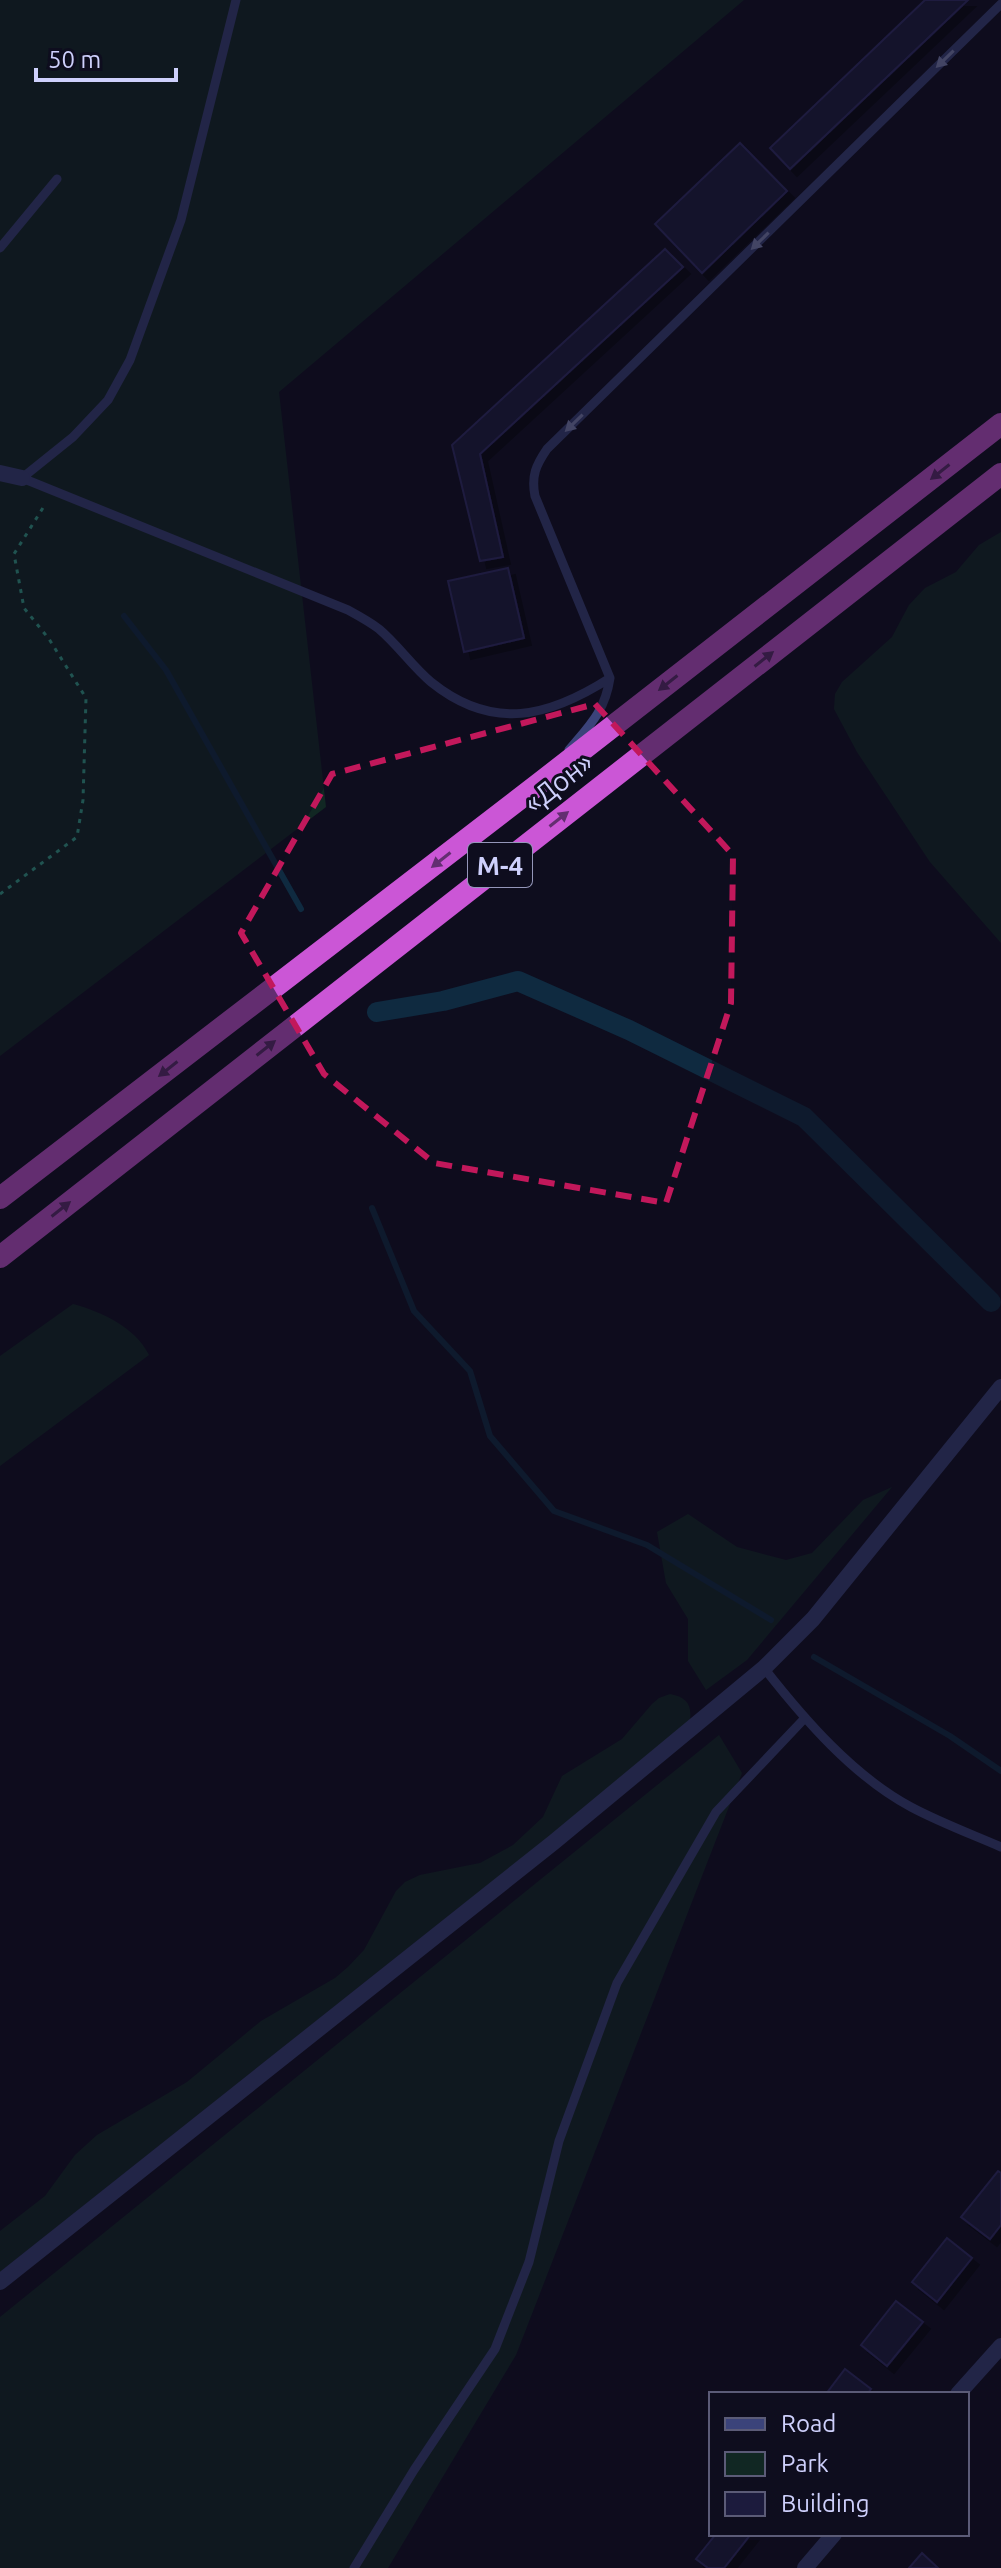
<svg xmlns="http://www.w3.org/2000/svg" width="1001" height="2568" font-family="Ubuntu,sans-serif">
	<defs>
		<filter id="shadow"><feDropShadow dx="7" dy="7" stdDeviation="0" flood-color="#0009"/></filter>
	</defs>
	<rect width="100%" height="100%" fill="#0e0d1e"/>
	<!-- green -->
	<path fill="#112723" d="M0,0H744L279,392L326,807L0,1056Z
		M1001,532V943L930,862L857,752L834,709L835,694L842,682L892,637L909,605L925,588L956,572L979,545Z
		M73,1304C102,1312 135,1327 149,1355L0,1466V1356Z
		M892,1487L747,1660L706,1690L688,1661V1619L666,1583L657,1532L688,1514L737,1547L786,1560L812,1553L863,1500Z
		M670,1694C686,1697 692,1704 690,1720L525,1858L457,1909L0,2272V2231L45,2196L75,2155L97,2135L187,2082L261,2021L335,1978L348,1967L364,1950L396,1891L405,1882L420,1875L480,1863L513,1845L543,1817L562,1776L622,1739L652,1704L659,1698Z
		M719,1735L742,1773L516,2355L388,2568H0V2317Z"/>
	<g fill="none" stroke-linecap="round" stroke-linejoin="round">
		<!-- stream -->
		<path stroke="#0f2a40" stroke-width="6" d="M124,616L166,670L301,909
			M372,1208L414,1311L470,1371L490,1436L554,1511L647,1545L771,1620
			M814,1657L950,1736L1001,1771"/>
		<!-- canal -->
		<path stroke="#0f2a40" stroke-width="20" d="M377,1012L443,1001L518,981L629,1030L804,1117L991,1302"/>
	</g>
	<!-- building -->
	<path fill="#1c1b3d" stroke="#312e68" stroke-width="2" filter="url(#shadow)" d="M925,0H968L790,169L770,148Z
		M740,143L787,191L702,273L655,224Z
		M665,249L683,267L480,454L503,557L480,561L452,445Z
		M508,568L524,638L464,652L448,581Z
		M998,2171L1001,2173V2225L990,2239L961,2217Z
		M947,2238L972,2258L937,2302L912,2282Z
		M896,2301L923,2322L887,2366L861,2345Z
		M845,2369L871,2389L867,2394H826Z
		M716,2534H751L724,2568H708L696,2559Z
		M922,2553L938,2568H909Z"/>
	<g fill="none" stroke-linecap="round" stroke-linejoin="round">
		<!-- path -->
		<path stroke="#35a88f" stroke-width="3" stroke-dasharray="4 6" stroke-linecap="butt" d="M0,894L77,837L83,800L86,698L49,639L24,608L14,554L46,503"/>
		<!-- service -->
		<path stroke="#3b437a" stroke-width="9" d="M236,0L181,220L130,360L108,400L73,437L22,478L348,610C359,616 370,622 379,629C398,645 412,666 431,682C493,732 549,717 610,678
			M0,248L57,179
			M569,750C590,725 605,711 610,678L535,496C531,476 536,465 547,449L1001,4
			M764,1668C804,1719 853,1776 911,1807C939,1822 971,1834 1001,1847
			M354,2568L414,2470L495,2349L529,2262L559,2141L617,1983L716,1812L804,1719"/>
		<!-- minor -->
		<path stroke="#3b437a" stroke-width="16" d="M0,473L22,478
			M0,2282L554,1842L764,1668L813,1619L1001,1387
			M958,2394L1001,2346
			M805,2568L834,2534"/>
		<!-- trunk -->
		<path stroke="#cb56d6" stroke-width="22" d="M0,1198L540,783L1001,424
			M0,1257L1001,474"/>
	</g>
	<!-- one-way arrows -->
	<defs><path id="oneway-solid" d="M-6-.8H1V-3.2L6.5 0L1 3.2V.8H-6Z" transform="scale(2)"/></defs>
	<g fill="#848abb">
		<use href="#oneway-solid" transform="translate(945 59) rotate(136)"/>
		<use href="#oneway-solid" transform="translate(760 241) rotate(136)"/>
		<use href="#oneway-solid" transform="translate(574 423) rotate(136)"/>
	</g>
	<g fill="#632e71">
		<use href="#oneway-solid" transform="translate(940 472) rotate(142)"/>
		<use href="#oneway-solid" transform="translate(764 659) rotate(-38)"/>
		<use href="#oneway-solid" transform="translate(668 683) rotate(142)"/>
		<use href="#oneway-solid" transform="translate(559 819) rotate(-38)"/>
		<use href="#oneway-solid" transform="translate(441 860) rotate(142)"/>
		<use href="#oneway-solid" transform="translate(266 1048) rotate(-38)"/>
		<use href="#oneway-solid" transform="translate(168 1069) rotate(142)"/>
		<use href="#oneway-solid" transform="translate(61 1209) rotate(-38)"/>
	</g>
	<!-- marked area -->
	<path d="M0 0H1001V2568H0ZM595,704L733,855L731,1003L666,1203L434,1163L324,1074L241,933L332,774Z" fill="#0e0d1e" fill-opacity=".55" fill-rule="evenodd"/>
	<path fill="none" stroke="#c2185b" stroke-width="6" stroke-dasharray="16 10" stroke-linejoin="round" d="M595,704L733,855L731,1003L666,1203L434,1163L324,1074L241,933L332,774Z"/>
	<g text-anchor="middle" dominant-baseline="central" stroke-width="6" stroke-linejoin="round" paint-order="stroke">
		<!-- shield labels -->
		<rect fill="#0e0d1e" stroke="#9496b9" stroke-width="2" x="468" y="843" width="64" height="44" rx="6"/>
		<g font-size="26" font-weight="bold" fill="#ced0fc">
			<text x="500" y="865">М-4</text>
		</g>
		<!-- street labels -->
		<g font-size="28" fill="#ced0fc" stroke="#0e0d1e">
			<text transform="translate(558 782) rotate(-38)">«Дон»</text>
		</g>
	</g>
	<!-- legend -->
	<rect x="709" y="2392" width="260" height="144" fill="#0e0d1e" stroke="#5b5b77" stroke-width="2"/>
	<rect x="725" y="2418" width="40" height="12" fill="#3b437a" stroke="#5b5b77" stroke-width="2"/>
	<text x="781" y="2432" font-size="24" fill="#ced0fc">Road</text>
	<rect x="725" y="2452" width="40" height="24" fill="#112723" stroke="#5b5b77" stroke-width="2"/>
	<text x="781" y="2472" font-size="24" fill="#ced0fc">Park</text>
	<rect x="725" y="2492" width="40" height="24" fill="#1c1b3d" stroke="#5b5b77" stroke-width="2"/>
	<text x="781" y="2512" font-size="24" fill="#ced0fc">Building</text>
	<!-- scale -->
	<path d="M36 68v12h140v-12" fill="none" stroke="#ced0fc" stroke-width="4"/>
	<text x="48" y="68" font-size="24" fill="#ced0fc" stroke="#0e0d1e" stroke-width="6" paint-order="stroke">50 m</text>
</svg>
